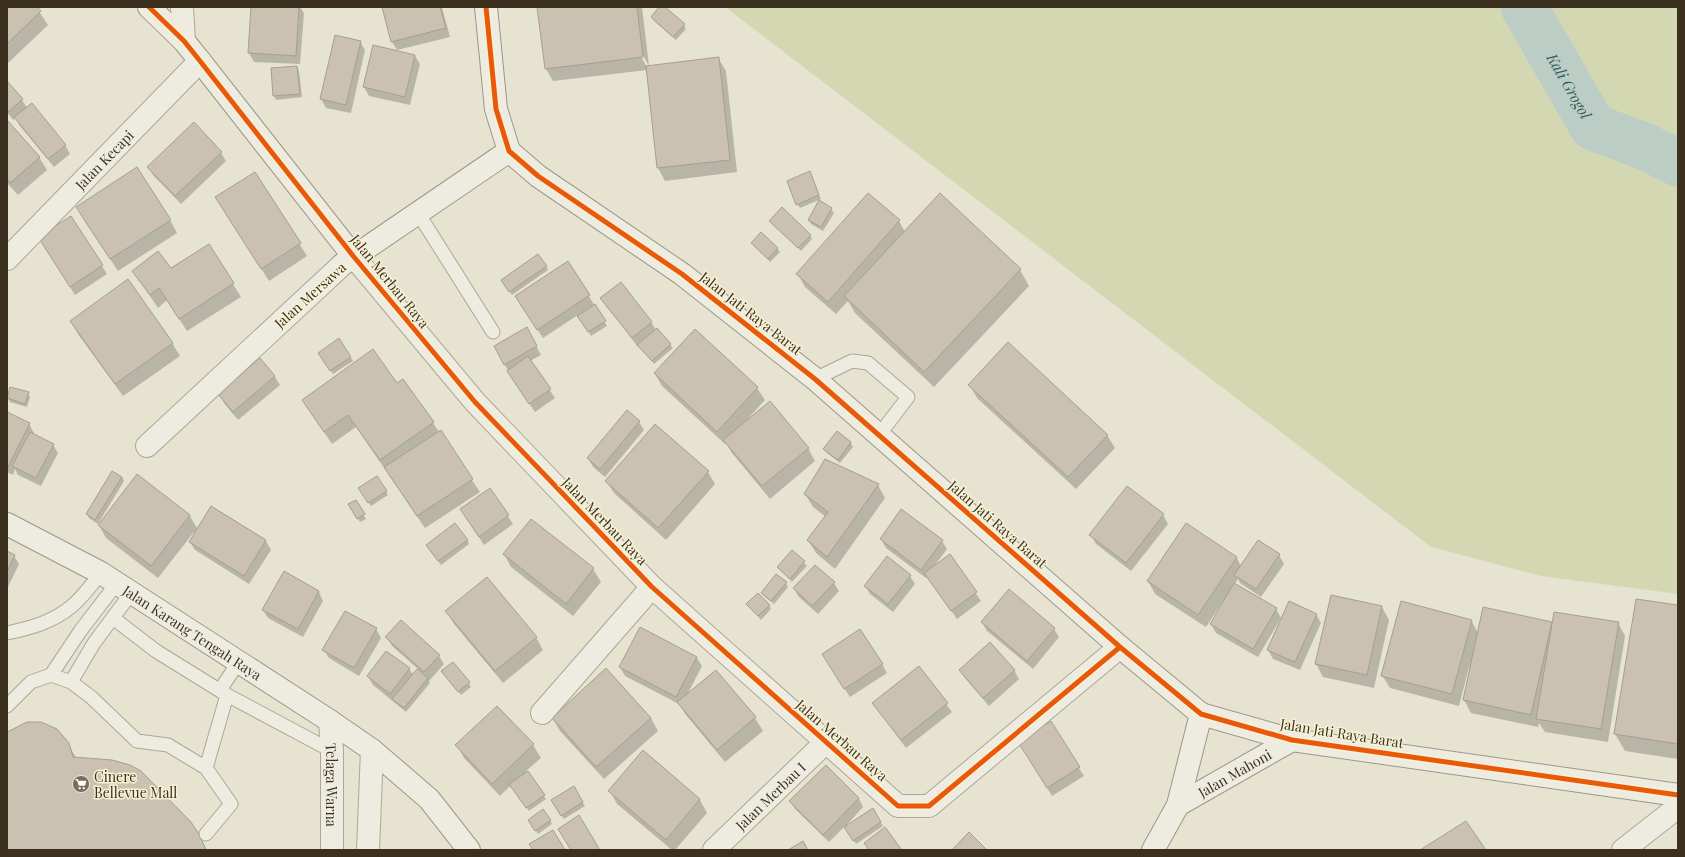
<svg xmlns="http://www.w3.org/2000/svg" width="1685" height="857" font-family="'Playfair Display',serif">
	<rect width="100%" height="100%" fill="#e6e3d0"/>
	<!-- green -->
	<path fill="#d3d8b2" d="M725,7H1678V594L1541,576L1431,547Z"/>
	<!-- shadow -->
	<path fill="#0003" d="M7,7H36L48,25L7,64Z
		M252,7H300L304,13L300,64L254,62L249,53Z
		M383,7H442L450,37L397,50L392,42Z
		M538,7H642L649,66L641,52L639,53L647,67L718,58L726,71L737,172L665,181L658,168L647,70L553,81L546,69Z
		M660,7H664L684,25L686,29L676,40L654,21L652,17Z
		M360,42L365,50L351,113L326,108L321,99Z
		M415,56L420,64L410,105L369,96L364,87Z
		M297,67L299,71L302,97L276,100L274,96Z
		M7,83L22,100L27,108L65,145L70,154L54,167L20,126L16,118L13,120L7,112Z
		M7,122L39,157L47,170L18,195L7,183Z
		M221,153L226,161L181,204L153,175L148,167Z
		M255,173L307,256L269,281L216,198Z
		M811,176L821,199L800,208L797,204Z
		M831,209L834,213L823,231L811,224L809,220Z
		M71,217L107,274L75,295L44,246Z
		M84,220H170L177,233L118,271Z
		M771,221L810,235L812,239L801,251Z
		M899,221L905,232L1020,270L1029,286L934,387L855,313L848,301L836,314L805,287L798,274Z
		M752,243L777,248L780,252L770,262Z
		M209,245L241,297L187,331L167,300L158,308L133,271L171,269Z
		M568,262L607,326L591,336L578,315L543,338L516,297Z
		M546,266L548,270L512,295L504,284Z
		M602,298L651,322L656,330L673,348L654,364L638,345L637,346Z
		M71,321L172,343L180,356L123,396L78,334Z
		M527,329L541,355L530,361L555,398L535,412L513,380L495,347Z
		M339,340L353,361L333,374L322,357Z
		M260,360L275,377L280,385L238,420L224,403L219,394Z
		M655,374L757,388L765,400L746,421L808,448L815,461L770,499L732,453L726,443L725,444L662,386Z
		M397,385L433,423L480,492L425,528L356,427L332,444L303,401Z
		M970,385L1107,435L1115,448L1076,489L977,398Z
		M28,393L30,397L27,407L10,402L8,398Z
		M7,413L29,424L34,433L33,435L53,445L58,453L41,486L18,475L15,469L13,475L7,472Z
		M639,422L644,430L605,477L593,467L588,458Z
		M837,432L851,443L853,447L840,463L827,453L824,449Z
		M708,472L715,484L666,540L614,493L606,481Z
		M137,476L190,516L198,530L212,508L266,541L271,550L249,584L195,550L190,542L195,533L194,532L158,578L106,538L99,525Z
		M122,477L124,481L98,524L89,518L87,514Z
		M377,477L388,495L371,506L360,488Z
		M878,485L885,498L835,569L816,553L808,540L826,517L813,507L805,494Z
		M490,489L513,524L484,545L461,509Z
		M355,501L366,519L360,522L350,505Z
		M1163,515L1168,524L1131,571L1096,544L1091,535Z
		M881,539L942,541L947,549L935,565L950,555L981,601L957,619L927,576L926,578L886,548Z
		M467,540L469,544L441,565L429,549Z
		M793,551L807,566L792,582L778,567Z
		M7,552L14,556L19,564L7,589Z
		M504,554L593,569L601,582L573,616L511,567Z
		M1279,555L1284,564L1261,597L1240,583L1238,579L1234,585L1276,609L1281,618L1258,657L1216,633L1211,624L1224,602L1223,601L1206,627L1155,594L1148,581L1236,557L1241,566Z
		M887,558L910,576L915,584L893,612L870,594L865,586Z
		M285,573L319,592L323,601L303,637L268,618L263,610Z
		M786,583L788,587L774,604L765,597L762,593Z
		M834,583L839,591L818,614L799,597L794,589Z
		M1331,596L1382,607L1389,620L1374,688L1323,677L1316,664Z
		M747,604L769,605L771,609L761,620Z
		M1678,606V759L1625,751L1615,734Z
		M447,611L536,637L543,650L503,683L454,624Z
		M1316,614L1321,623L1300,670L1273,659L1268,650Z
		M1471,620L1478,633L1551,623L1553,626L1618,623L1625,636L1608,742L1545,732L1539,723L1538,727L1471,713L1464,700L1471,667H1469L1459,706L1390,688L1382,675Z
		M982,622L1054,629L1059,637L1033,669L987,631Z
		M376,629L381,638L359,676L329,658L324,650Z
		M641,629L697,658L702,666L686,697L716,671L755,718L763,731L725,762L686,715L679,704L625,676L620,667Z
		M387,637L439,656L444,664L429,681L430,683L406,712L373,685L368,676L409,668L413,675L418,669L392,646Z
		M828,663L882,664L887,673L850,697Z
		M918,668L952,712L906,748L873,703Z
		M960,670H1014L1019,679L989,706L965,678Z
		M445,675L469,683L471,687L461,695Z
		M497,707L533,745L541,758L526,771L546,799L529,811L511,785L500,796L464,758L457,745Z
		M651,718L658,731L604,779L560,731L553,719Z
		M1050,723L1084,776L1052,796L1024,750Z
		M7,734L68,743L76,758L199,835L207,850H7Z
		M643,752L700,800L707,813L675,850H672L617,804L610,791Z
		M826,766L859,799L863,807L845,827L872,809L883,826L856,844L844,827L829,842L795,809L790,801Z
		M573,787L585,806L564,819L552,800Z
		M550,820L552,824L538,834L531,824Z"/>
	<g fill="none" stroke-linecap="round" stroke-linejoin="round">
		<!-- river -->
		<path stroke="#bbcdc4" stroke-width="47" id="s1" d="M1524,7L1593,127L1646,147L1678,163"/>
	</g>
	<!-- building -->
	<path fill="#cac1b1" stroke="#a79e8e" d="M7,7H37L41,11L7,44Z
		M251,7H299L296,56L248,53Z
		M382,7H440L446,28L391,42Z
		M537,7H637L643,57L545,69Z
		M659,7H665L685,24L673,37L651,17Z
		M335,35L361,41L346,105L320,99Z
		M373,45L415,55L405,97L363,87Z
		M719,57L730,160L657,168L646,66Z
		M297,66L300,94L273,96L271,68Z
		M7,81L23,99L8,112L7,111Z
		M32,103L66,145L48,159L14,117Z
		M7,120L40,157L10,183L7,179Z
		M194,122L222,152L175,196L147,167Z
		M137,167L171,220L110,259L76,207Z
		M810,171L819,195L796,205L787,181Z
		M255,172L301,243L261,269L215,197Z
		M868,193L900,220L828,302L796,274Z
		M940,193L1021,269L924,372L844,296Z
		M819,200L832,208L821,227L808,220Z
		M782,207L811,235L798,248L769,221Z
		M71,216L103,265L70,287L38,237Z
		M761,232L778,248L768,259L751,243Z
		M209,244L234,283L179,319L159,288L150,295L132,271L158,251L171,268Z
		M538,254L547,266L509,292L501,280Z
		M568,261L590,295L537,330L515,296Z
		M128,279L173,343L115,384L70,321Z
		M621,282L652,322L632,338L600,298Z
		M595,304L606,321L588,332L577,316Z
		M527,327L537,346L504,365L494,346Z
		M657,328L671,344L652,361L637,345Z
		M695,329L758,387L717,432L654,373Z
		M339,338L351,357L330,371L318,353Z
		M1008,342L1108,435L1068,477L968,385Z
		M373,349L397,383L403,379L434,422L380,460L348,415L324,432L302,400Z
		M528,356L551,389L529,404L507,371Z
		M260,358L275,376L233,412L218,394Z
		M10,387L29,392L25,404L7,398Z
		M770,401L809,448L762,486L723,440Z
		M627,410L640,421L600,469L587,458Z
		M7,412L30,423L8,467L7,466Z
		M655,424L709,471L658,528L605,481Z
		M441,430L473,479L417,516L384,467Z
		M837,431L851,442L838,460L823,449Z
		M30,432L54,444L36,478L12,466Z
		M825,459L879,484L827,557L807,540L828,512L804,494Z
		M112,471L122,477L95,520L86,514Z
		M137,474L190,515L151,566L98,525Z
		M377,476L387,491L368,503L358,488Z
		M1127,486L1164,514L1126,563L1089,535Z
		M490,488L509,515L479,537L460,509Z
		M356,500L365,514L357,519L348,504Z
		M211,506L266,540L244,576L189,542Z
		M901,509L943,540L921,570L880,539Z
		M531,519L594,568L566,604L503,554Z
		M455,523L468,540L438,561L426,545Z
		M1186,523L1237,557L1198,615L1147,581Z
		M1258,540L1280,554L1256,589L1234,575Z
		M792,550L805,561L790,579L777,567Z
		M7,551L15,555L7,571Z
		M950,554L977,592L951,611L924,573Z
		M887,556L911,575L888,604L864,586Z
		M815,565L835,582L812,606L793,588Z
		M284,571L319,591L298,629L262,610Z
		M776,574L787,582L771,601L761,593Z
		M487,577L537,637L495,671L445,611Z
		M1234,583L1277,608L1253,649L1210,624Z
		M1009,589L1055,628L1027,661L981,622Z
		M758,593L770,605L758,616L746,604Z
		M1331,595L1382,606L1367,675L1315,664Z
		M1636,599L1678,605V744L1614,734Z
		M1289,601L1317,614L1295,662L1267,650Z
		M1401,601L1472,620L1452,694L1381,676Z
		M1483,607L1552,622L1531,715L1463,700Z
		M345,611L377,628L354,668L322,650Z
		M1554,612L1619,622L1601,729L1536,719Z
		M401,620L440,655L424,672L385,637Z
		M640,627L697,657L676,697L619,667Z
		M860,629L883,664L844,689L822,654Z
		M990,642L1015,670L983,698L959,670Z
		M386,651L410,668L390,694L367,676Z
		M453,662L470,682L458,692L441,671Z
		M919,666L948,703L901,740L872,703Z
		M606,668L651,718L596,767L552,718Z
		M417,669L428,678L404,708L392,699Z
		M716,670L756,717L717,750L677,702Z
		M497,706L534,744L492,784L455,745Z
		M1051,721L1080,767L1047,788L1018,742Z
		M27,722H41L57,729L69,743L73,757L112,760L130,765L141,771L191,822L199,834L206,850H7V732Z
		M643,750L700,799L666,840L608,791Z
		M826,765L859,798L823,835L789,801Z
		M528,771L545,795L526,808L509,784Z
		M574,786L583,802L561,816L551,800Z
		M873,808L881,822L853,841L844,827Z
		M543,809L551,820L535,831L528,820Z
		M579,815L600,850H571L558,829Z
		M1466,821L1486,850H1420Z
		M885,827L901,849L899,850H869L864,843Z
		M553,830L565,850H533L529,844Z
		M969,832L987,850H952Z
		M803,841L808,850H788Z"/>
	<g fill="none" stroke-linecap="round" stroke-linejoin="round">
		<!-- lane casing -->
		<g stroke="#aca798" stroke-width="15">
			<path id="lane" d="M418,213L493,332
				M815,379L852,361L868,363L908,397L879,435
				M113,618L156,651L227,695L332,751
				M7,633C31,628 53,622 72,606C83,597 92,584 101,573
				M51,675L71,682L91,697L137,741L168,745L206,768L231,804L206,834
				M71,682L94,643L132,592
				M220,690L238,663
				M7,706L31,682L51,675L81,630L117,583
				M206,768L227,695"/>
		</g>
		<!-- street casing -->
		<g stroke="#aca798" stroke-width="24">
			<g id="street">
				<path d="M182,7L184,41"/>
				<path d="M354,257L475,402L652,587L898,806H929L1120,647"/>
				<path id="s2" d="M7,259L200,61"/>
				<path d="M147,446L342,265"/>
				<path d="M542,713L652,587"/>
				<path id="s3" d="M330,721L332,751V850"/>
				<path d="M368,850L372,750"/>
				<path id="s4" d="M714,850L826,742"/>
				<path d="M1623,850L1678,807"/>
			</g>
		</g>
		<!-- secondary casing -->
		<g stroke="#9c9788" stroke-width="24">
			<g id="secondary">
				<path d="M149,7L184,41L200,61L354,257"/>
				<path d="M486,7L496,109L509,151L538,176L682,274L815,379L1120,647L1201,714L1292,740L1678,795"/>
				<path d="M343,264L509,151"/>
				<path id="s5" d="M7,524L101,573L330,721L372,750L429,799L469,850"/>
				<path id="s6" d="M1178,805L1292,740"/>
				<path d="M1153,850L1178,805L1201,714"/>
			</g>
		</g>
		<!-- lane -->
		<use href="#lane" stroke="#eeece1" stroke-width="13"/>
		<!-- street -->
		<use href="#street" stroke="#eeece1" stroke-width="22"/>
		<!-- secondary -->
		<use href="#secondary" stroke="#eeece1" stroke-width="22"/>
		<!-- cycleway casing -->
		<g stroke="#f7f1d6" stroke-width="8">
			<path id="cycleway" d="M149,7L184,41L200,61L354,257L475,402L652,587L898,806H929L1120,647
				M486,7L496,109L509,151L538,176L682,274L815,379L1120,647L1201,714L1292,740L1678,795"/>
		</g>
		<!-- cycleway -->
		<use href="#cycleway" stroke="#e8590c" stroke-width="5"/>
	</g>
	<!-- icons -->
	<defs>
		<g id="supermarket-disc" transform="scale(0.9)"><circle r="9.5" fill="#786f5d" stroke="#f7f1d6"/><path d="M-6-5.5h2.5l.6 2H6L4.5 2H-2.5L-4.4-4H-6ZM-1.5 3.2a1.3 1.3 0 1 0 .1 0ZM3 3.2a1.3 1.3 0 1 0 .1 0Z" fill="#fff"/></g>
	</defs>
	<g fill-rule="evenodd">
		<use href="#supermarket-disc" x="81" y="784"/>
	</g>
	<g text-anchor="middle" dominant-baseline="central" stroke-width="3" stroke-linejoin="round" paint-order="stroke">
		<!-- street labels -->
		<g font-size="14" fill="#3c311f" stroke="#f7f1d6">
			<text stroke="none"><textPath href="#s2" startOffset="139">Jalan Kecapi</textPath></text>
			<text transform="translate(390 281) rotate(51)">Jalan Merbau Raya</text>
			<text transform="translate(310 295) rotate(-42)">Jalan Mersawa</text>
			<text transform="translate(751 313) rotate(38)">Jalan Jati Raya Barat</text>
			<text transform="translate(605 521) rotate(46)">Jalan Merbau Raya</text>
			<text transform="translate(998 524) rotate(41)">Jalan Jati Raya Barat</text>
			<text stroke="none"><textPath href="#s5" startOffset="215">Jalan Karang Tengah Raya</textPath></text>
			<text transform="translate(1342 733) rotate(9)">Jalan Jati Raya Barat</text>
			<text transform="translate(842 740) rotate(41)">Jalan Merbau Raya</text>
			<text stroke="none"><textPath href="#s6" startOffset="65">Jalan Mahoni</textPath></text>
			<text stroke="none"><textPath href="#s3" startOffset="64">Telaga Warna</textPath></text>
			<text stroke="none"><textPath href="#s4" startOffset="78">Jalan Merbau I</textPath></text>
		</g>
		<!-- poi labels -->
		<g font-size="14" fill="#3c311f" stroke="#f7f1d6" text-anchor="start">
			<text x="94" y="776">Cinere<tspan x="94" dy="16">Bellevue Mall</tspan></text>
		</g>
		<!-- water labels -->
		<g font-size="15" font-style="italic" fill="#2e5a5d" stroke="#f7f1d6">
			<text stroke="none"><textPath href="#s1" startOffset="91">Kali Grogol</textPath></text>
		</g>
	</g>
	<!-- border -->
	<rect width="1685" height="857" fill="none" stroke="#3c311f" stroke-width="16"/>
</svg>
